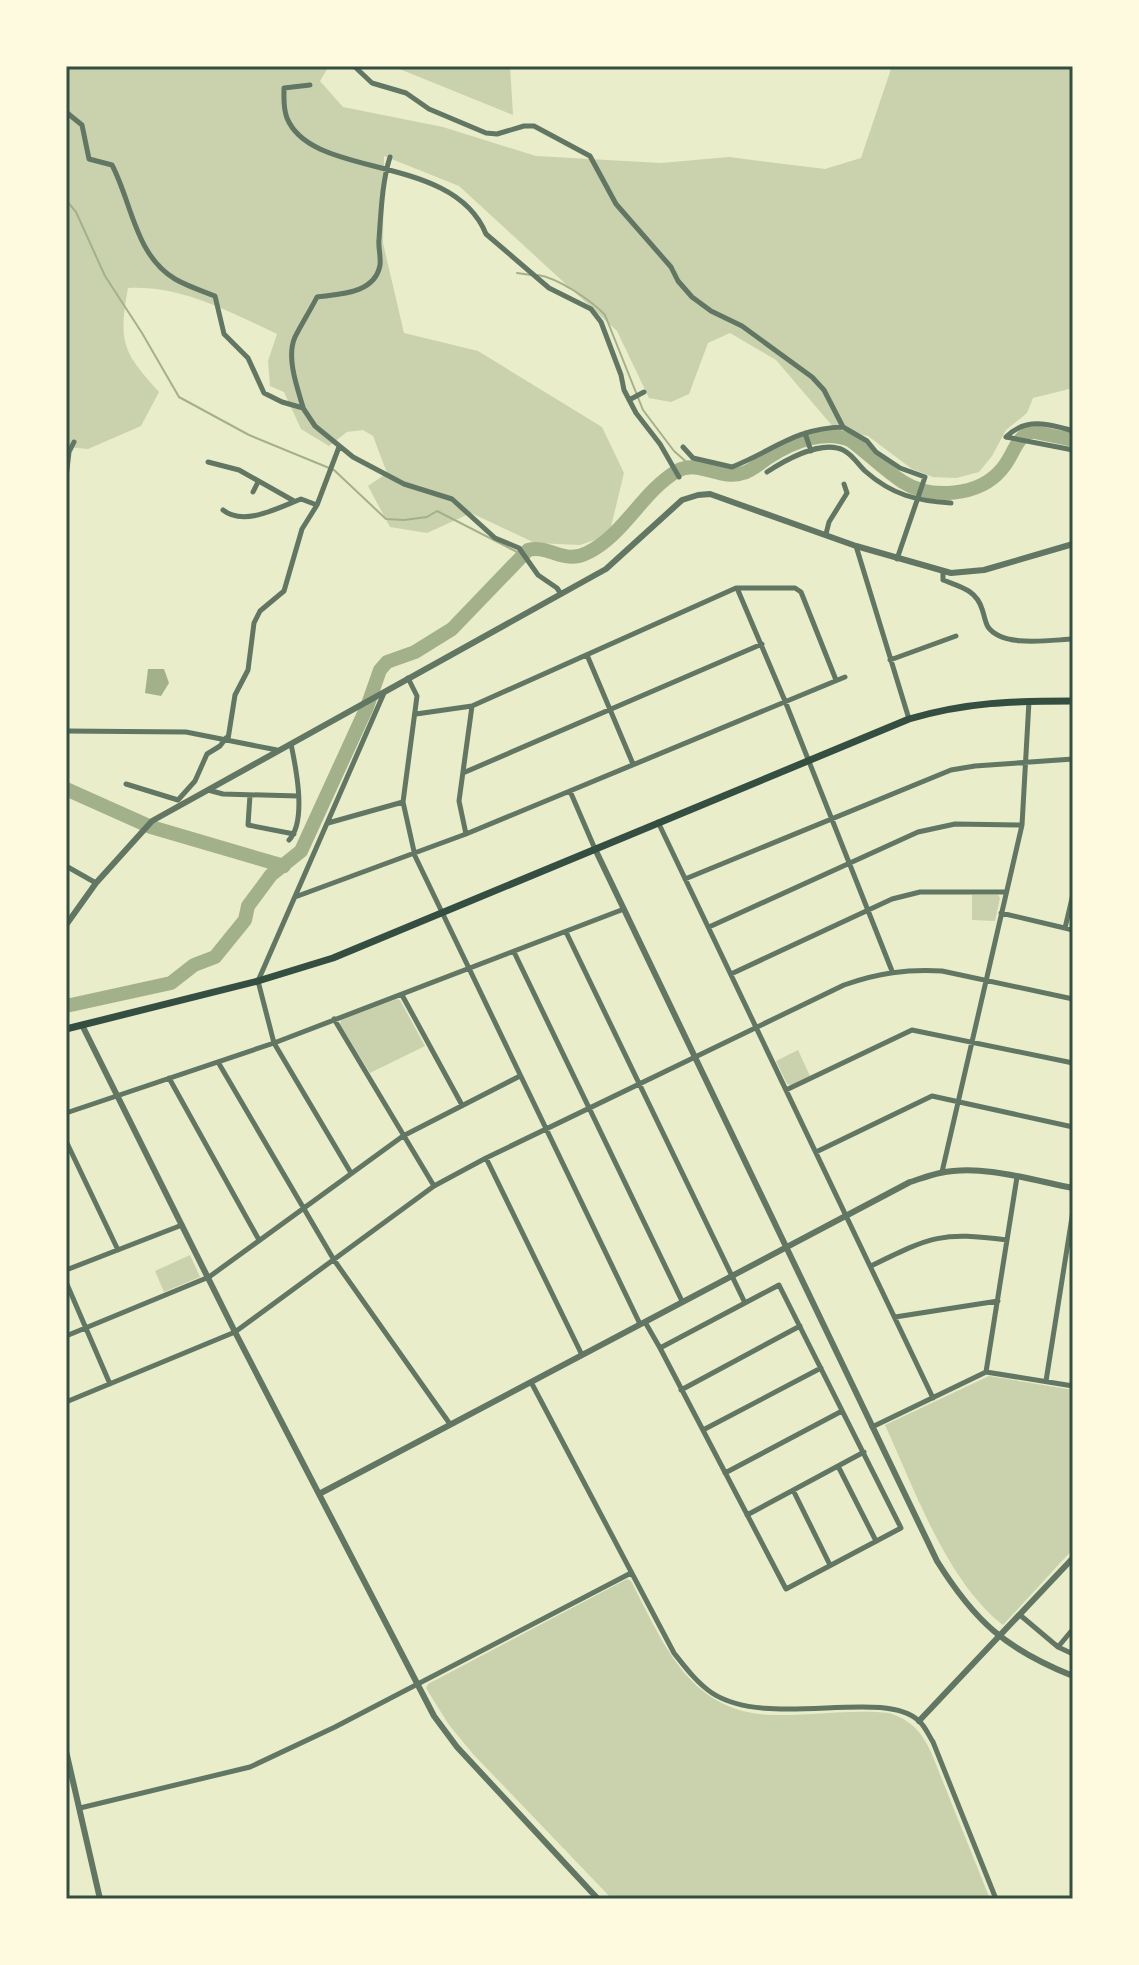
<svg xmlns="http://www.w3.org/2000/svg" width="1139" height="1965" font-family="'Noto Sans',sans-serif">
	<rect width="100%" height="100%" fill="#e9edc9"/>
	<!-- green -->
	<path fill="#cad2ad" d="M66,66H329L320,81L343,107L443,127L536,156L661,163L729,157L825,169L861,158L892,66H1073V388L1033,398L1027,413L1006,430L992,456L979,472L956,478L933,477L912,469L868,436L835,429L776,360L730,333L708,343L689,394L671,402L649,398L617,331L545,265L459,186L384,156L383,243L404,333L478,351L602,427L624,473L609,535L580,545L535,543L471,513L427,533L390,527L368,486L387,473L373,436L363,430L347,432L329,446L301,429L284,392L270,386L268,361L277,334C230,312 181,285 128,288C118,343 123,352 159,392L141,426L88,449L66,447Z
		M394,66H510L513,115L397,68Z
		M972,895H998L1000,898L995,921L972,920Z
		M397,999L400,1000L425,1046L370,1073L340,1024L341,1020Z
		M798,1050L810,1076L791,1085L787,1084L776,1061Z
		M190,1255L200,1277L164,1292L155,1271Z
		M989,1376L1073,1390V1549L1003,1625C947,1582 914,1488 885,1425Z
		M627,1579L631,1581C664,1644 689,1713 773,1715C811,1716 851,1709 889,1713C911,1720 921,1731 931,1752L990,1899H612L473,1754L449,1725L426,1688L428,1684Z"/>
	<!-- water -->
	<path fill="#a3b18a" d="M148,669H164L169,683L161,696L145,693Z"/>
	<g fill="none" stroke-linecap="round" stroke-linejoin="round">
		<!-- stream -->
		<path stroke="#a3b18a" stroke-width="2" d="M66,200L76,212L105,276L142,333L179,397L249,435L334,470L386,519L404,520L427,517L437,511L521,554
			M517,273L531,275
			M538,275C558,278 591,300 605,315L643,410L674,451L691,466"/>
		<!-- river -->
		<path stroke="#a3b18a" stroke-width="14" d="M66,789L151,827L284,866
			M66,1006L171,983L194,965L215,957L245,920L248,906L271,875L301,851L367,707L380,670L387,662L415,652L452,629L528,550C548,544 563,565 587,553C624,535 642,492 677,471C698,459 721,481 743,473C752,471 761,462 769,457C792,442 824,429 850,440C868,453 884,470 903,482C931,500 979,496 1001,470C1013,457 1014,441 1030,431L1073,440"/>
		<!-- minor -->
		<path stroke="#617663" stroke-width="5" d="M354,66L372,83L406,93L429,109L486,133L497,134L524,126H534L590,156L616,204L671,267L678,281L692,297L711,311L742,326L812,377L824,390L843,427L867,441L876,452L900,468L925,477L897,559
			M310,85L284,88C284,99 283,108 287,118C312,180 453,152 486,234L549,288L591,309L601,322L621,375L624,390L636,413L660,444L679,477
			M66,112L82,125L89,159L112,165C132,203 135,255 175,279C187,286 202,291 215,296L224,334L248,358L264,393L282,402L303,408L315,426L353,457L404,484L452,499L495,538L519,548L538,575L557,588L561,594
			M629,400L644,392
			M303,407C297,387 286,357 295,337C302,323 310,311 317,297C339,294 375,294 380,265C381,256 378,247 379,239C381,213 382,182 390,157
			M805,433L811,451
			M1006,437C1026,417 1049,424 1073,431
			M1006,437L1073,450
			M683,447L693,458L732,467C773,451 795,428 843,427
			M208,462L239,470L294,501
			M767,472C784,461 816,443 837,448C849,450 857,463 865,471C892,495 917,501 951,503
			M66,478L69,452L74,442
			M253,492L258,482
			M223,510C244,527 280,507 301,499L317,505
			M826,534L829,522L847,493L844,484
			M856,546L909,719
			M943,572V580C961,587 976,590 982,609C984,614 985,622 988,627C1003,648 1050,640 1073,639
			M737,588L785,701L892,971
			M587,655L633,764
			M890,660L956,636
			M408,678L417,696L403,802L415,856L640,1324
			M416,714L472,706L736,588H795L801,592L836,680
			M66,731L186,732L277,750
			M228,739L235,695L248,670L254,623L260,611L284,591L302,529L317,505L339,447
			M463,773L762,644
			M126,784L178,800L195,781L207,754L220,746L226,738
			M208,790L223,794L298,796
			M570,791L595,849
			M250,795L248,825L294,834
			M658,822L933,1398
			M328,823L403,802
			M466,834L459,801L472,706
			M289,840C307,821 296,768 291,744
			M66,866L96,883
			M685,879L951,770L975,766L1073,759
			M295,897L466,834L845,677
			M1001,913L1073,930
			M709,927L918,832L955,824L1022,825
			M1065,928L1073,894
			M566,932L745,1303
			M514,952L682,1301
			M731,974L892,899L920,892H1006
			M402,995L462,1105
			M334,1019L434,1186
			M218,1062L334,1260L450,1424
			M169,1078L259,1240
			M786,1090L912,1030L1073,1063
			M66,1113L274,1043L624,909
			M66,1141L118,1250
			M816,1152L932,1096L1073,1127
			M486,1158L582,1355
			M942,1172L1022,825L1029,701
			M351,1173L274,1043L258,981L384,693
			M871,1266C930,1237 941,1231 1007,1240
			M66,1270L182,1225
			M66,1282L110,1384
			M779,1285L901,1528L786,1589L660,1348Z
			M895,1317L998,1301
			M645,1322L660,1348
			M66,1336L209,1277L403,1136L520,1076
			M986,1372L1017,1177
			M1046,1381L1073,1211
			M531,1382L674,1653C685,1667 697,1683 712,1693C769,1730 882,1687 919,1721C925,1726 929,1736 933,1742L996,1899
			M681,1390L800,1326
			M66,1402L235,1332L434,1186L486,1158L844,985C878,973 907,969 942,971L1073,999
			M872,1427L986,1372L1073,1386
			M703,1430L821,1368
			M838,1466L876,1541
			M725,1473L842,1411
			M793,1490L830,1565
			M747,1515L864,1452
			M1020,1615L1058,1647L1073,1654
			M1058,1647L1073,1629
			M80,1808L250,1767L335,1727L631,1573"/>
		<!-- tertiary -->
		<path stroke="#617663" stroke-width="6" d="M595,849L937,1561C975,1622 1006,1649 1073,1676
			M66,925L96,883L152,821L606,569L682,500L698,495L710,494L856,546L951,573L984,570L1073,544
			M82,1025L235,1332L434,1716L457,1747L598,1899
			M319,1494L910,1182C920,1179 930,1175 940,1173C983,1164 1031,1180 1073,1188
			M919,1721L1073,1558
			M66,1751L100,1899"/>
		<!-- primary -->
		<path stroke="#344e41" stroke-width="7" d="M66,1029L258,981L333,958L909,719C967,702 1013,701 1073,701"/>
	</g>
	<!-- border -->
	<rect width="1139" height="1965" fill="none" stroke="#fefae0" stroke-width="136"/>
	<rect x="68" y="68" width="1003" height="1829" fill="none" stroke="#344e41" stroke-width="3"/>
</svg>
